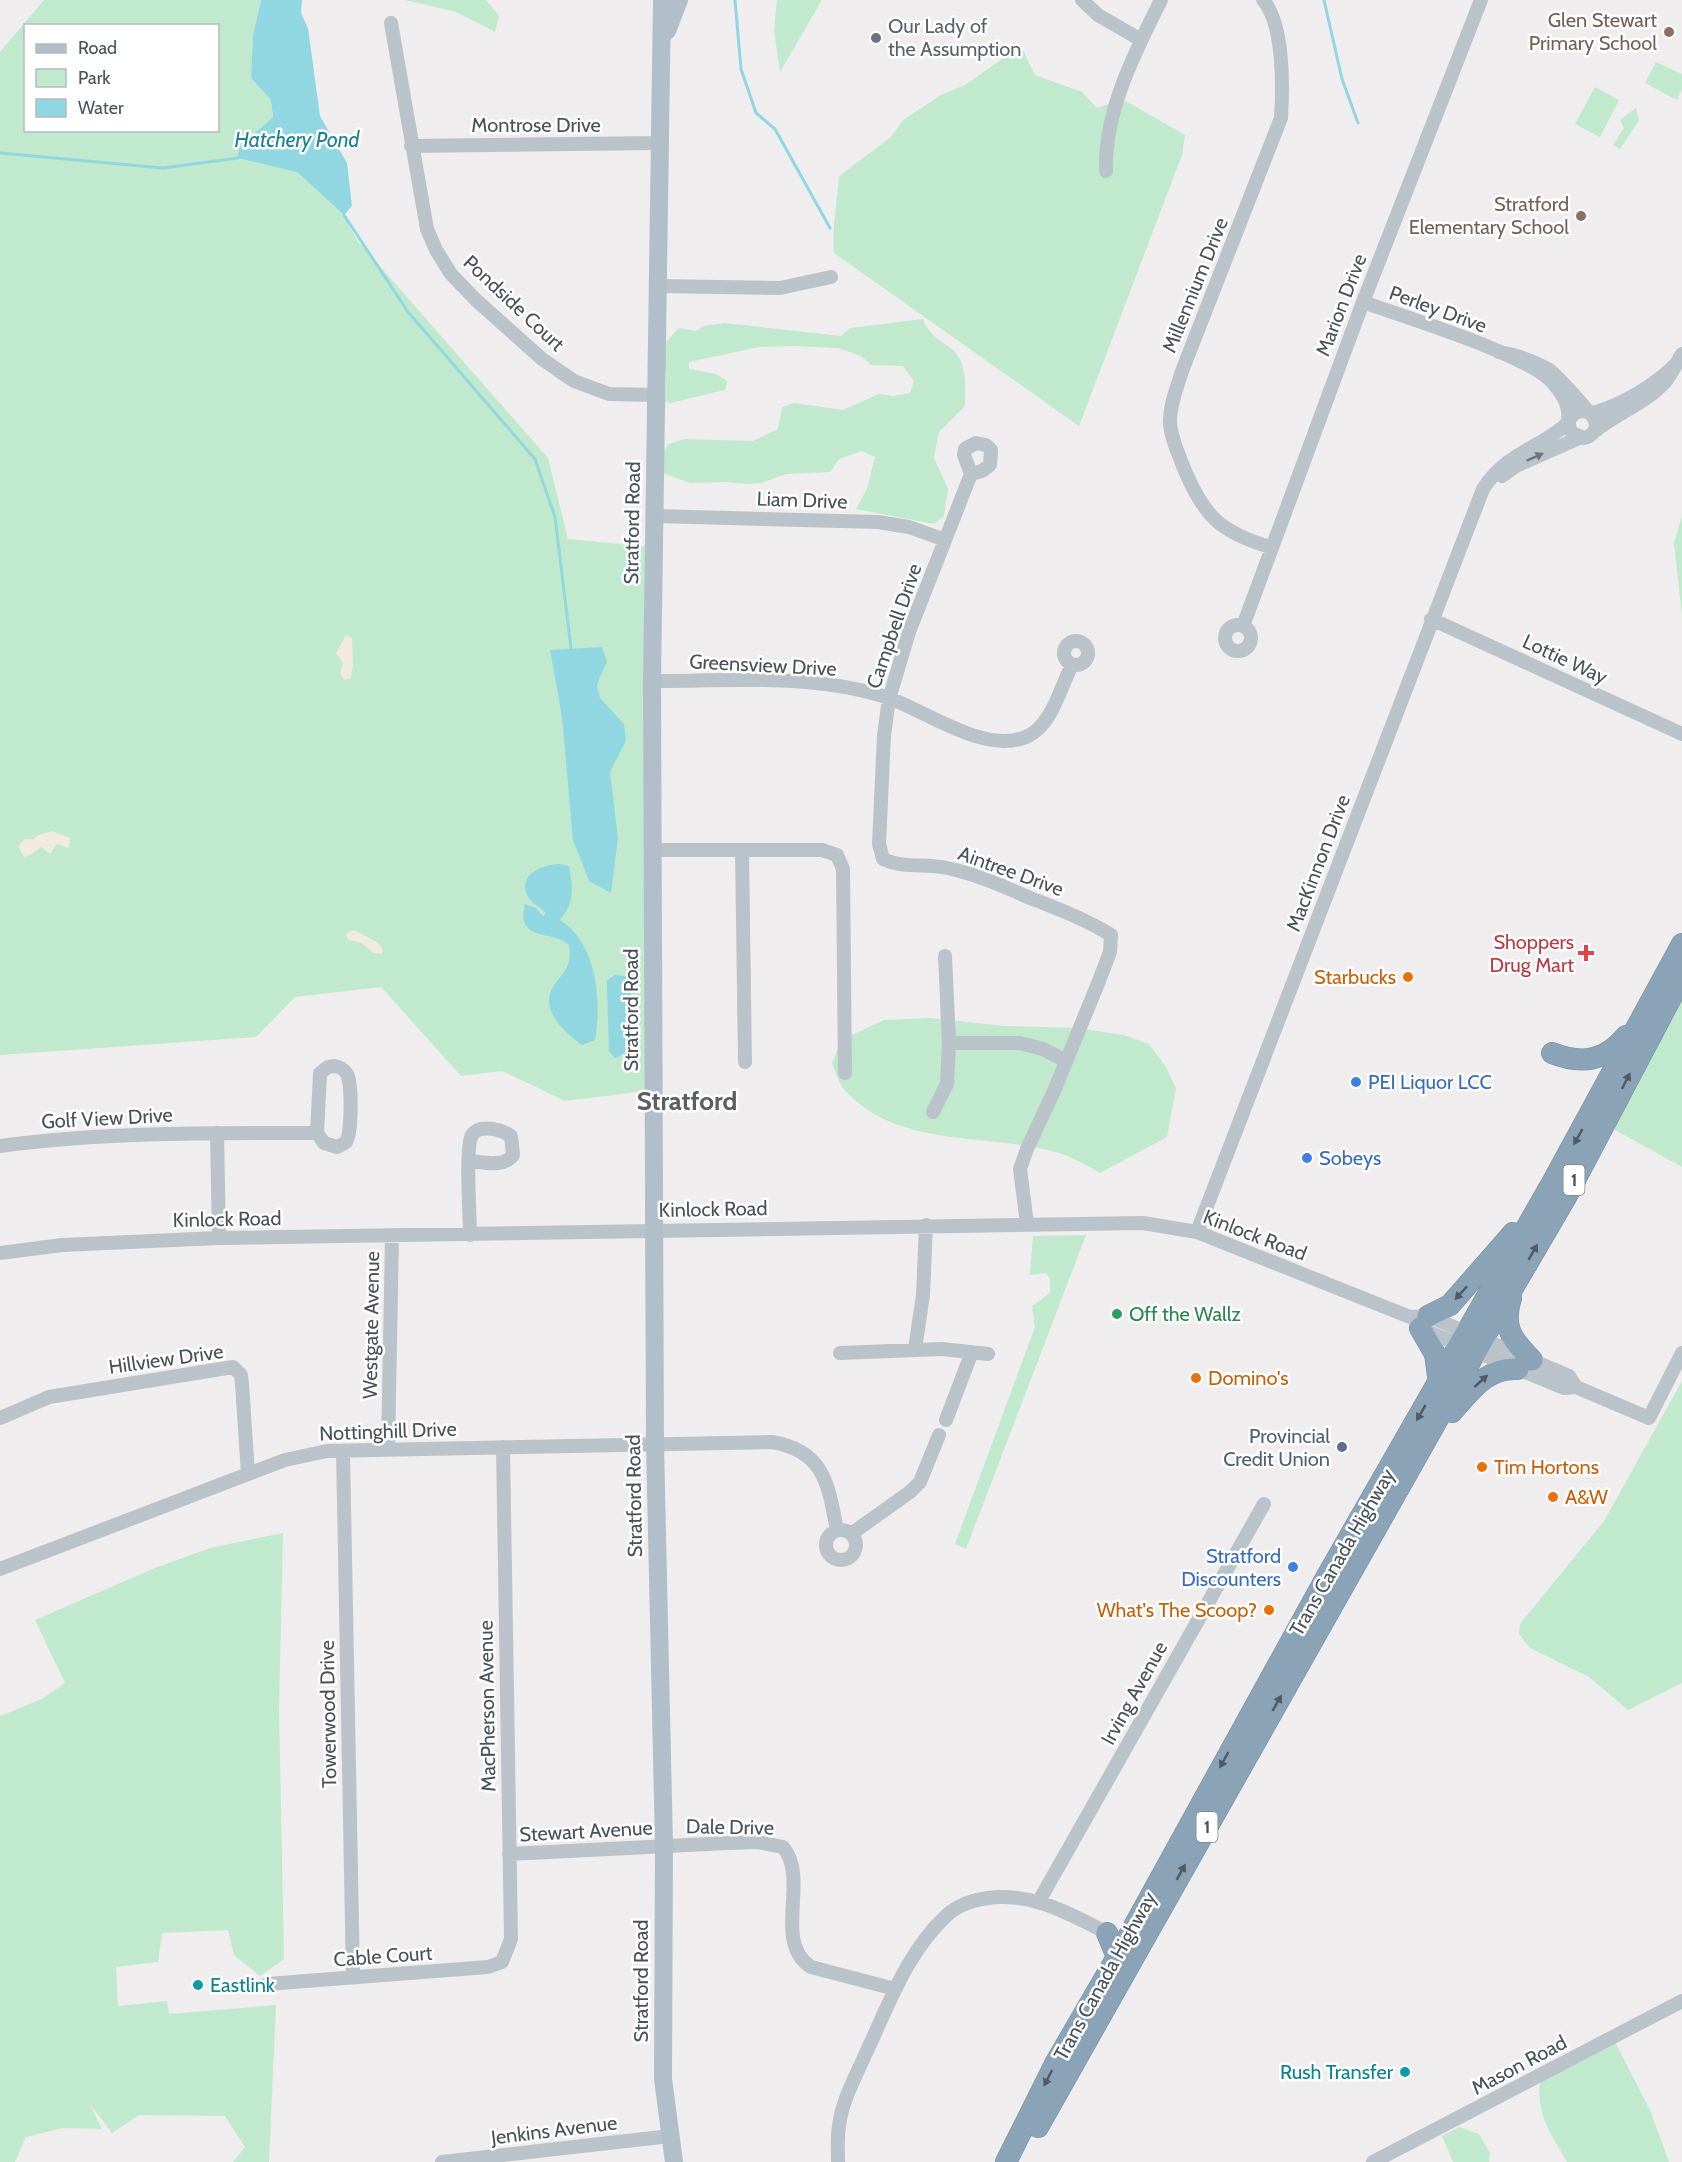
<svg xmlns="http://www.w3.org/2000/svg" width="1682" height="2162" font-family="Cabin,sans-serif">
	<rect width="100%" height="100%" fill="#f0edee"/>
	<!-- green -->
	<path fill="#c0e9cd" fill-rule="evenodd" d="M44,0H261L253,35L251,78L271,100L273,117L240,148L279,151L301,176L344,215L357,240L548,458L568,539L642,546L654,544L646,1091L565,1101L502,1071L461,1076L381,987L295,997L256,1037L0,1055V52ZM26,26H218V130H26Z
		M405,0H486L499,16L495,32L456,12Z
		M777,0H822L780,72L774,31Z
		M1021,46L1035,75L1082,92L1097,108L1122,99L1185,135L1182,155L1079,426L834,253C832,228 837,202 839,176L891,137L903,120L941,95L965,85Z
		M1656,62L1682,74V89L1677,100L1645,83Z
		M1595,87L1619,100L1600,137L1575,124Z
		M1636,108L1639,120L1620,149L1613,145L1624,128L1620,120Z
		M923,319C928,335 941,340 953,350C968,364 965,388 965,406L939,432L934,458L948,489L944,516L934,524L856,509L867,489L875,457L862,451L839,459L830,472L786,474L761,483L747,484L726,482L690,483L659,472L660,455L669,444L685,439L753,441L778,429L782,407L794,403L843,410L879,394L893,396L910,393L914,381L903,366L871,365L861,356L838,348L793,346L759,347L689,362V369L716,374L727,381L725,390L670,403L665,401L666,380L663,345L679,328L696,331L704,326L725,323L841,336L850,328Z
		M1682,516V616L1674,543Z
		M1682,976V1167L1599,1121Z
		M931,1018L1005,1026L1076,1028L1124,1035L1149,1044L1166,1067L1176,1088L1167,1137L1100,1173C1087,1165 1074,1158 1059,1153C988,1132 896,1150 843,1088C838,1081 835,1071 832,1063L841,1040L884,1020Z
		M1086,1235L966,1549L955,1544L1035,1327L1032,1306L1050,1293V1279L1046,1273L1030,1275L1033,1236Z
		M1682,1381V1683L1628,1710L1589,1677L1530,1648L1519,1634L1520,1624L1604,1521Z
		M283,1533L279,1708L284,1959L260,1976L234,1955L228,1930L162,1933L158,1962L116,1967L118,2006L167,2001L169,2014L276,2005L269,2162H233L245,2147L225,2116L139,2115L112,2133L90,2104L102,2129L63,2128L26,2137L15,2162H0V1716L42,1699L65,1683L35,1620L155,1568L210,1548Z
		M1615,2042L1650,2110L1669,2162H1567C1551,2133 1536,2116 1540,2081Z
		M1459,2127L1479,2134L1490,2153L1489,2162H1453L1442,2136Z"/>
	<!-- sand -->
	<path fill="#f0eadf" d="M346,635L352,638L353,666L351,678L344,680L340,673L343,663L336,653Z
		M52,831L70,838L69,848L57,844L50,854L41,847L32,854L24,857L18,846L25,839H34L38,835Z
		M354,930L377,942L382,948V954L373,953L362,943L348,940L346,934Z"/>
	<!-- water -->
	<path fill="#91d7e2" d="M261,0H302L301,13L308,28L320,116L347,163L352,206L344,215L297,172L238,158L239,148L273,117L271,100L251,78L253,35Z
		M602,647L607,661L597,684L600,698L624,724L626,741L610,772L618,838L611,893L589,881L573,840L562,717L550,650Z
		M559,864L569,866C573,888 575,903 560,920C597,943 602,1001 595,1040L582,1045C565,1033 539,1010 553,987C564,970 572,969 569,945C552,930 515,942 525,904L536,908L543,916L546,913C540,907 528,901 526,892C520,872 545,865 559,864Z
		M615,975L627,976L630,981L633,1027L631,1033L625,1038L626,1053L615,1058L609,1051L607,988V980Z"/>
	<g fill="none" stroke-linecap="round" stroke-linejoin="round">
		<!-- stream -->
		<path stroke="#91d7e2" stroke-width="3" d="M735,0L741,69L756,113L775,129L830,228
			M1324,0L1342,79L1358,123
			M0,153L163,168L238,158
			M344,215L408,312L535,459L555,517L571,648"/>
		<!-- highway casing -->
		<g stroke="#758ea3" stroke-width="22">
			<path id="highway" d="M1552,1053C1582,1065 1605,1061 1626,1036
				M1511,1298C1502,1329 1512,1339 1532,1360
				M1428,1316L1450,1305L1513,1233
				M1420,1328L1435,1354L1439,1383
				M1452,1412C1472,1390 1487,1367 1518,1369
				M1107,1933L1117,1957
				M1038,2127L1483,1339L1565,1199L1682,977
				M1006,2162L1056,2062L1117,1957L1327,1576L1552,1183L1682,944"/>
		</g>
		<!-- minor -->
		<path stroke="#bac3c9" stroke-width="14" d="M1082,0L1098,15L1141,40
			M1263,0C1284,24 1283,87 1281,118L1182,371C1177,388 1170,404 1170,421C1170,436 1178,452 1183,466C1203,515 1219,532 1270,547
			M391,23L427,229L436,250L451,274L476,300L542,359L574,381L609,394L657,395
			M411,146L661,143
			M1106,171C1104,112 1135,52 1161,0
			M659,286L780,288L831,277
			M1363,302C1404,317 1528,354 1553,383C1560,391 1567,401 1568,411C1569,419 1567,425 1572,433L1584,438C1592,436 1598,430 1595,421C1594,416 1555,373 1548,369C1532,360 1517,355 1499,352
			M1595,431C1617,413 1645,404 1665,382C1672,374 1676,363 1682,354
			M971,474L964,455L965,449L976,443L986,445L991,450L990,465L982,471L971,474L909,632L889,699L884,735L879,844L883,859C904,869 925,863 947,868C976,874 1003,886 1030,898C1058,909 1085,919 1111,935L1110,952L1099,981L1054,1091L1027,1149L1020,1169L1027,1224
			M1502,476L1516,466L1579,438
			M655,516L878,522L909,527L945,540
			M1431,619L1682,734
			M1225 638a13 13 0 1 1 26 0a13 13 0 1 1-26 0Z
			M1243,626L1363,302L1481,0
			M1064 653a12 12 0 1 1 24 0a12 12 0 1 1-24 0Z
			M652,681C729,681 815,673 889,698C927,712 985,754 1026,737C1052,726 1060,688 1072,665
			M652,850H822L837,855L843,869L845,1073
			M742,850L745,1062
			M949,1043H1020L1043,1049L1066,1061
			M335,1066C340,1067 344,1069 347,1074C352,1082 352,1134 346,1142C344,1144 340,1145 337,1147L324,1143L317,1133L320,1073L328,1067Z
			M933,1112L947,1084L949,1043L945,956
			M217,1133L219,1238
			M0,1146C105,1132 211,1133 317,1133
			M469,1161C484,1162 504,1168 513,1155L511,1136C502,1130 480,1123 472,1135C465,1146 470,1218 470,1235
			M1197,1232L1483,489C1505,455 1532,451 1562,428C1568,424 1570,415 1578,412C1584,410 1590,413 1596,412C1623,404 1655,385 1675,365
			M0,1253L62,1245L219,1238L1143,1223L1197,1232L1410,1317L1428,1316L1569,1376L1576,1387
			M1421,1329L1564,1388L1576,1387L1649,1418L1682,1353
			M915,1349L923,1295L926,1225
			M840,1353L942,1349L988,1354
			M0,1418L49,1397L233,1367L241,1375L242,1384L248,1474
			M946,1420L972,1352
			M388,1450L392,1237
			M343,1451L353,1977
			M826 1545a15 15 0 1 1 30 0a15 15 0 1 1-30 0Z
			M851,1534L910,1492L920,1482L939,1435
			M0,1569L285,1460L327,1451L772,1442C825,1451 828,1485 837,1530
			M509,1854L728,1843L757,1842L783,1847C810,1879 772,1942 811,1967L895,1989
			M1039,1901L1264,1504
			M267,1984L488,1967L502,1962L511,1939L503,1447
			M442,2162L670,2136
			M838,2162C838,2150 837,2137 839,2126C842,2100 856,2076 866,2053C888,2006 907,1952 946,1916C953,1909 963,1904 973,1901C1022,1887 1065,1911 1107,1933
			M1373,2162L1682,2001"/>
		<!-- major -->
		<path stroke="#b0bfca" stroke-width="18" d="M662,0L652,681L655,1444L664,1846L663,2079L674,2162
			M667,31L679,0"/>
		<!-- highway -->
		<use href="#highway" stroke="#8aa3b7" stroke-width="21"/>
	</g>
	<!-- one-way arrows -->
	<defs><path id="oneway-solid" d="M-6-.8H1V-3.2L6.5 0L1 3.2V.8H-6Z" transform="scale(1.5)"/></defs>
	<use fill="#6a747b" href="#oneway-solid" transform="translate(1535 457) rotate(-24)"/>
	<g fill="#4f5a62">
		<use href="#oneway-solid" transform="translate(1626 1081) rotate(-63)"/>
		<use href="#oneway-solid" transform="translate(1578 1137) rotate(119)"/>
		<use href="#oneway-solid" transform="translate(1533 1252) rotate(-60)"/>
		<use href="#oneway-solid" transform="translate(1461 1293) rotate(132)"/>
		<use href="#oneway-solid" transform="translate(1481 1381) rotate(-42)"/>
		<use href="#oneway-solid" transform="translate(1421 1413) rotate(120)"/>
		<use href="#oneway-solid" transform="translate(1277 1703) rotate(-60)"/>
		<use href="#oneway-solid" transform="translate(1224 1760) rotate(119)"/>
		<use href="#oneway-solid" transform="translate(1181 1872) rotate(-61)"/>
		<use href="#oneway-solid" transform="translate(1048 2078) rotate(117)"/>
	</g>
	<!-- markers -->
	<g fill="#8d6e63" stroke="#fff" stroke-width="2">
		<circle cx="1669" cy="32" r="6"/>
		<circle cx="1581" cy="216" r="6"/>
	</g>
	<circle fill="#6b7280" stroke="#fff" stroke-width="2" cx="876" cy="38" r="6"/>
	<path fill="#e0444e" stroke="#fff" stroke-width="2" d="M1583 944h6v6h6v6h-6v6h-6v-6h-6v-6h6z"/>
	<g fill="#e8710a" stroke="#fff" stroke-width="2">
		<circle cx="1408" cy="977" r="6"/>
		<circle cx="1196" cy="1378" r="6"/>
		<circle cx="1482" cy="1467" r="6"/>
		<circle cx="1553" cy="1497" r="6"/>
		<circle cx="1269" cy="1610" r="6"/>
	</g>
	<g fill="#3f7fe0" stroke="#fff" stroke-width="2">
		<circle cx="1356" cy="1082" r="6"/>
		<circle cx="1307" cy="1158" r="6"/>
		<circle cx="1293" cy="1567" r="6"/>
	</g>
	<circle fill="#2e9e5b" stroke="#fff" stroke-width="2" cx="1117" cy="1314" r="6"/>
	<circle fill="#5c6f8a" stroke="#fff" stroke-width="2" cx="1342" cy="1447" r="6"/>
	<g fill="#0f9aa8" stroke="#fff" stroke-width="2">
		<circle cx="198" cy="1985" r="6"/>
		<circle cx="1405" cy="2072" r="6"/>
	</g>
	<g text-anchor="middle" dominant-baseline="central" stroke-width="5" stroke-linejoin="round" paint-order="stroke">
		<!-- shield labels -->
		<g fill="#fff" stroke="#7f868b" stroke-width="1.5">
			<rect x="1563.5" y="1165" width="21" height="30" rx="4.5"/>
			<rect x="1196.5" y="1812" width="21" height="30" rx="4.5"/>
		</g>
		<g font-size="18" font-weight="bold" fill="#485259">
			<text x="1574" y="1180">1</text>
			<text x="1207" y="1827">1</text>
		</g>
		<!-- education labels -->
		<g font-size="20" fill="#785e54" stroke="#fff" text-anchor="end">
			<text x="1657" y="20">Glen Stewart<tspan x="1657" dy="23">Primary School</tspan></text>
			<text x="1569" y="204">Stratford<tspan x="1569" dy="23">Elementary School</tspan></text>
		</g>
		<!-- worship labels -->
		<g font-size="20" fill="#5b616d" stroke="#fff" text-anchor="start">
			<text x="888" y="26">Our Lady of<tspan x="888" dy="23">the Assumption</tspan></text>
		</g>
		<!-- street labels -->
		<g font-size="20" fill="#485259" stroke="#fff">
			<text x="536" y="125">Montrose Drive</text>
			<text transform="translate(1195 285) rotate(-68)">Millennium Drive</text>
			<text transform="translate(514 303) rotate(43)">Pondside Court</text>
			<text transform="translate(1341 305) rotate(-69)">Marion Drive</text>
			<text transform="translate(1438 309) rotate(20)">Perley Drive</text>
			<text transform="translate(802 500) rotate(2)">Liam Drive</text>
			<text transform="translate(632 523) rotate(-89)">Stratford Road</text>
			<text transform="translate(894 626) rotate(-71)">Campbell Drive</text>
			<text transform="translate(1565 659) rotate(25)">Lottie Way</text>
			<text transform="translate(763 665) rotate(3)">Greensview Drive</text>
			<text transform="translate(1318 863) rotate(-69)">MacKinnon Drive</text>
			<text transform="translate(1011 871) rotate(20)">Aintree Drive</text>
			<text transform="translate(631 1010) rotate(-90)">Stratford Road</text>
			<text transform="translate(107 1118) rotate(-3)">Golf View Drive</text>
			<text transform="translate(713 1209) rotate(-1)">Kinlock Road</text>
			<text transform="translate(227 1219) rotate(-1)">Kinlock Road</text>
			<text transform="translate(1255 1235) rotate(21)">Kinlock Road</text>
			<text transform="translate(371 1325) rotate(-89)">Westgate Avenue</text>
			<text transform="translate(166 1359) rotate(-8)">Hillview Drive</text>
			<text transform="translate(388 1431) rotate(-2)">Nottinghill Drive</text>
			<text transform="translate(634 1496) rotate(-91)">Stratford Road</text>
			<text transform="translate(1342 1552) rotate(-60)">Trans Canada Highway</text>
			<text transform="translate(1134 1693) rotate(-61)">Irving Avenue</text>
			<text transform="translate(487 1706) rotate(-91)">MacPherson Avenue</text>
			<text transform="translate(328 1714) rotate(-91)">Towerwood Drive</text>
			<text transform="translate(730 1827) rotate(1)">Dale Drive</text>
			<text transform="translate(586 1831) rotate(-3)">Stewart Avenue</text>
			<text transform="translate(383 1956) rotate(-4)">Cable Court</text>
			<text transform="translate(1105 1976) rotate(-61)">Trans Canada Highway</text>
			<text transform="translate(641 1981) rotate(-90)">Stratford Road</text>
			<text transform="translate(1519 2065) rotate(-28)">Mason Road</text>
			<text transform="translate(554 2130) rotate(-7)">Jenkins Avenue</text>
		</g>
		<!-- health labels -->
		<g font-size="20" fill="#be3a42" stroke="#fff" text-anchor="end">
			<text x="1574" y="942">Shoppers<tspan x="1574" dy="23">Drug Mart</tspan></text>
		</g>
		<!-- food labels -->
		<g font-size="20" fill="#c56008" stroke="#fff" text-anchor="start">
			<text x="1396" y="977" text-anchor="end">Starbucks</text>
			<text x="1208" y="1378">Domino's</text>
			<text x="1494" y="1467">Tim Hortons</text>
			<text x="1565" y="1497">A&amp;W</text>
			<text x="1257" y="1610" text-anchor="end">What's The Scoop?</text>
		</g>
		<!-- shop labels -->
		<g font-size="20" fill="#366cbe" stroke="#fff" text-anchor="start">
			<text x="1368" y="1082">PEI Liquor LCC</text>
			<text x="1319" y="1158">Sobeys</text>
			<text x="1281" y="1556" text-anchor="end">Stratford<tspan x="1281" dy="23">Discounters</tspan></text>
		</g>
		<!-- leisure labels -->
		<g font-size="20" fill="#27864d" stroke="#fff" text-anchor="start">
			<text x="1129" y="1314">Off the Wallz</text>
		</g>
		<!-- service labels -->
		<g font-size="20" fill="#4e5e75" stroke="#fff" text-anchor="end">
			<text x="1330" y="1436">Provincial<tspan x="1330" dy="23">Credit Union</tspan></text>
		</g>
		<!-- culture labels -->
		<g font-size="20" fill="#0d838f" stroke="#fff" text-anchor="start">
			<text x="210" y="1985">Eastlink</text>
			<text x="1393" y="2072" text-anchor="end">Rush Transfer</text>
		</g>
		<!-- water labels -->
		<g font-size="21" font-style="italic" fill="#1a8191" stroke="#fff">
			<text x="297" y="139">Hatchery Pond</text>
		</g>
		<!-- district labels -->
		<g font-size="26" font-weight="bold" fill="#5b5e62" stroke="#fff">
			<text x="687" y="1101">Stratford</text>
		</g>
	</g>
	<!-- legend -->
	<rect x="24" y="24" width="195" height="108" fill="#ffffff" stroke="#b6babd" stroke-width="1.5"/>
	<rect x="36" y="44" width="30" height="9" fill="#b0bfca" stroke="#b6babd" stroke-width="1.5"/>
	<text x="78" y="54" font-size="18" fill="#485259">Road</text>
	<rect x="36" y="69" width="30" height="18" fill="#c0e9cd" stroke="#b6babd" stroke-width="1.5"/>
	<text x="78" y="84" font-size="18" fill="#485259">Park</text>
	<rect x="36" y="99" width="30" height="18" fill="#91d7e2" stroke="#b6babd" stroke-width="1.5"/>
	<text x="78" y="114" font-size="18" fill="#485259">Water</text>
</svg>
